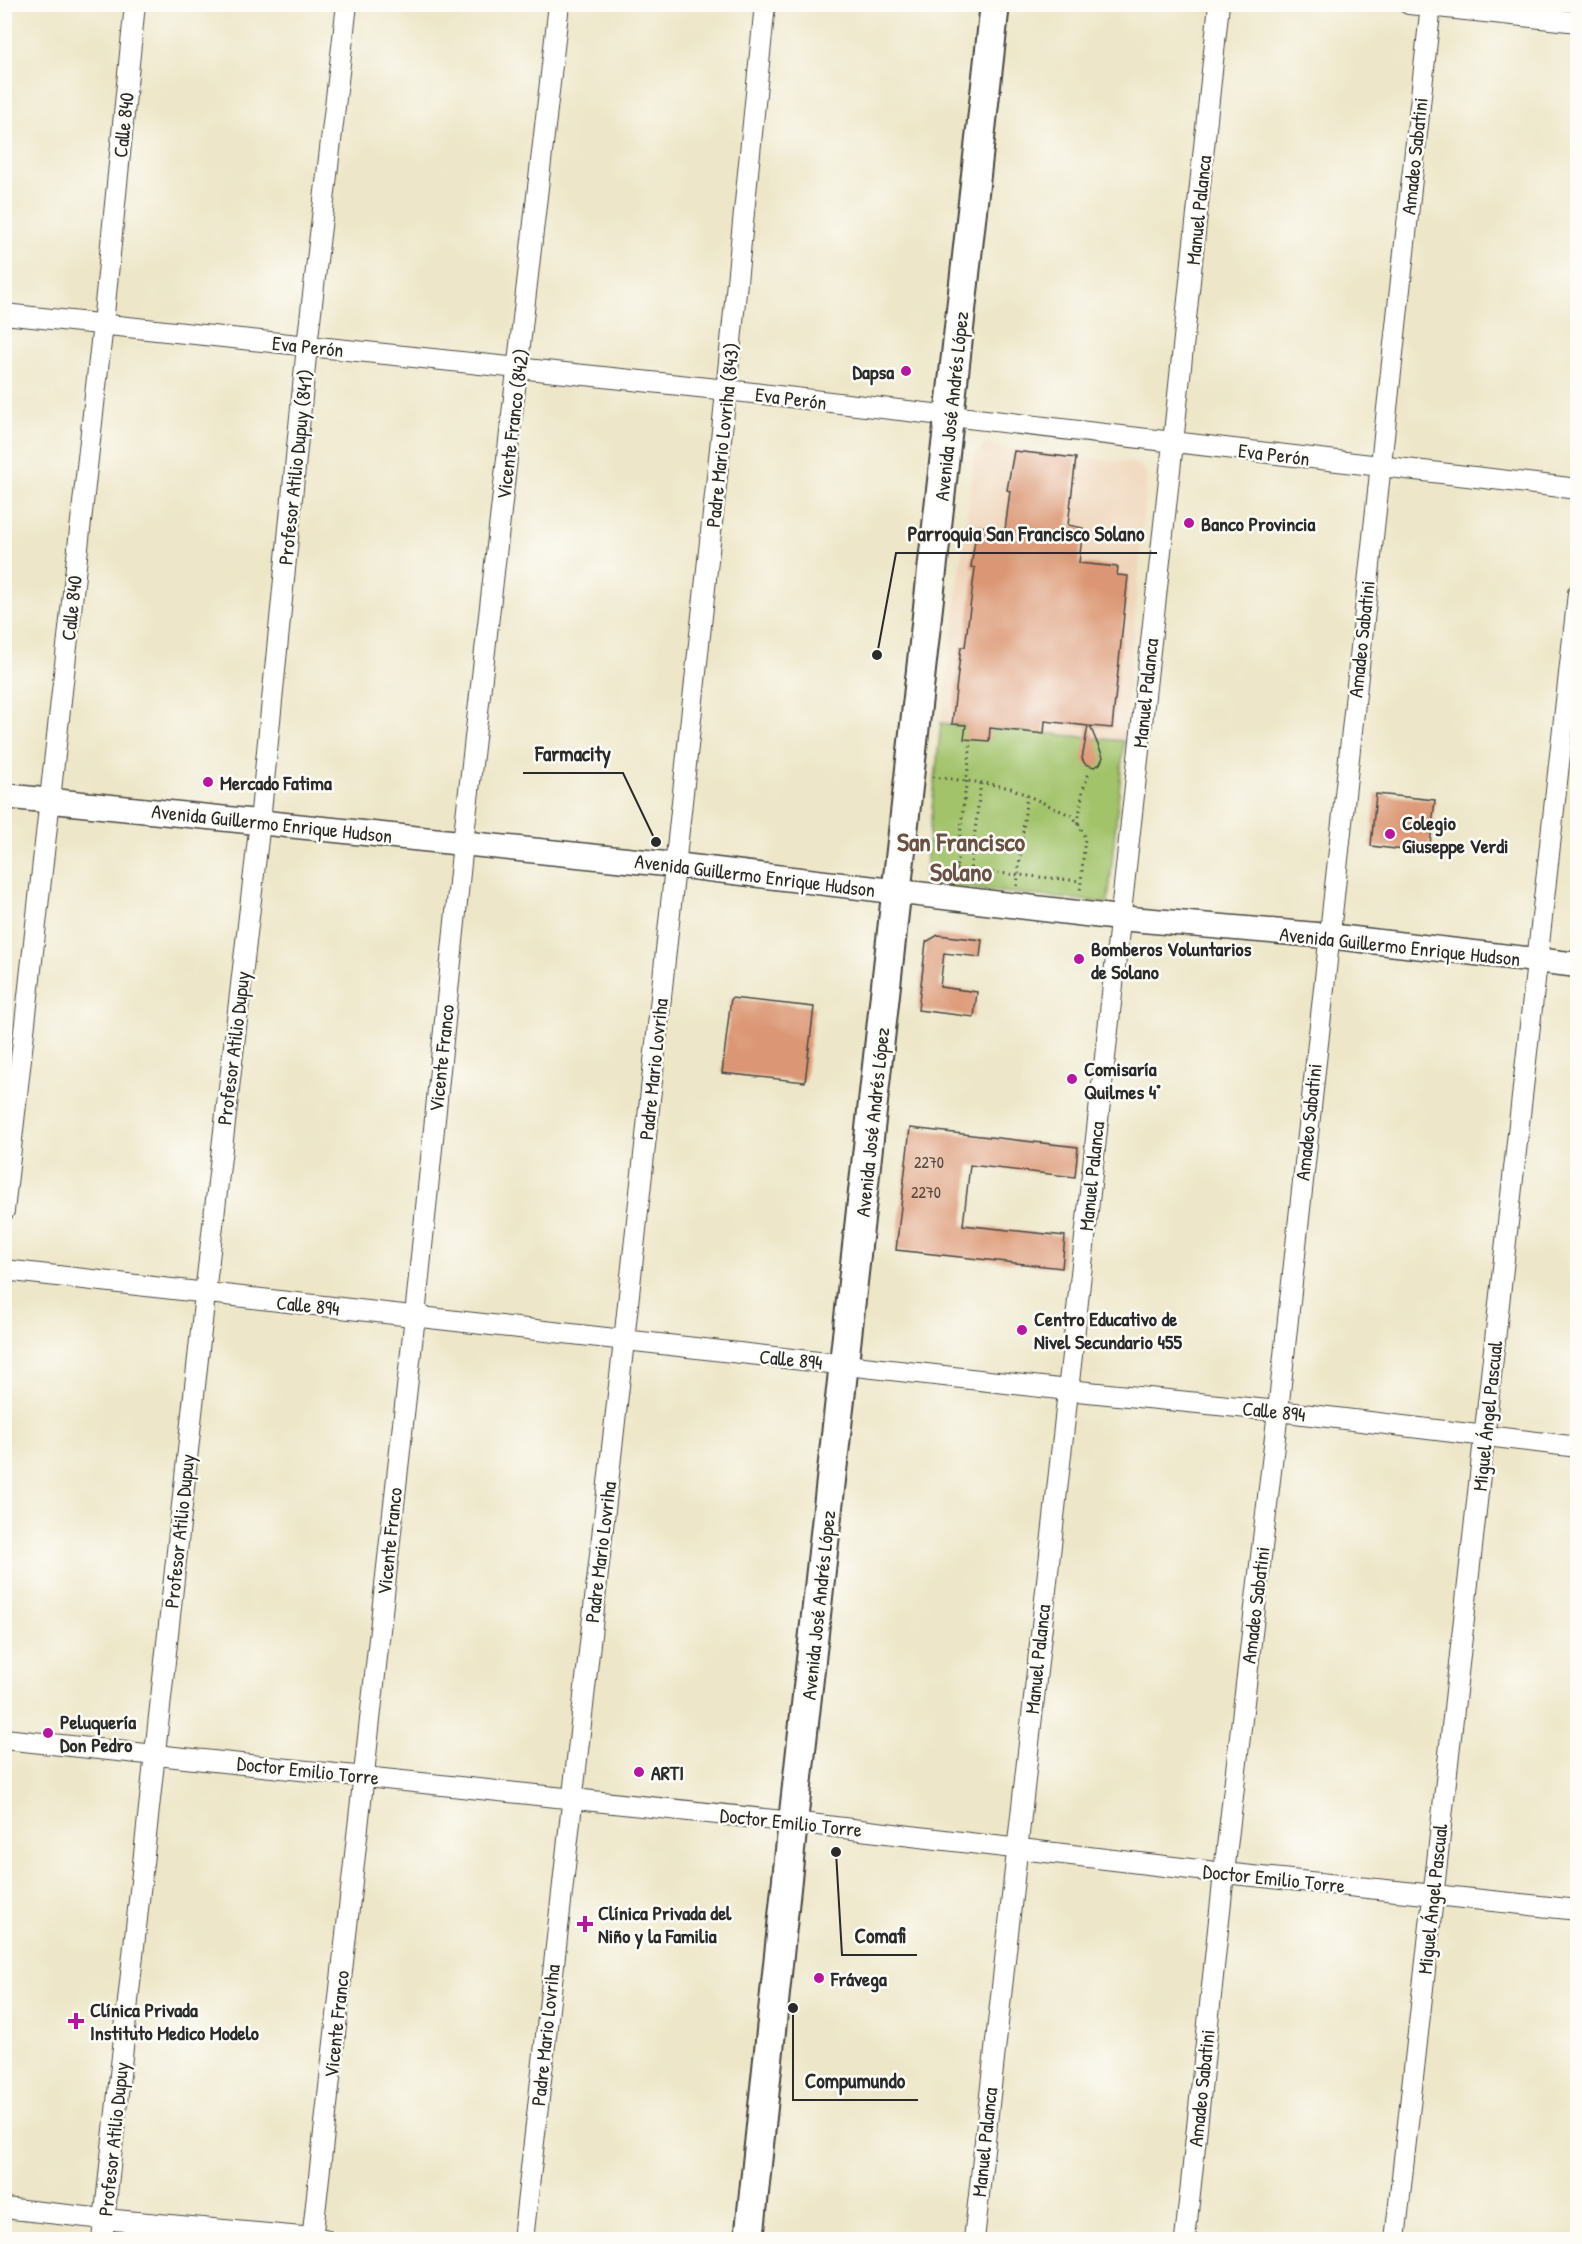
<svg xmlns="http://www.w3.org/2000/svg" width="1582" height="2244" font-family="'Patrick Hand',sans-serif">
	<rect width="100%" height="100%" fill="#fdfcf7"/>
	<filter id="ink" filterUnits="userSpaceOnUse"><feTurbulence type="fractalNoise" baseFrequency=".0167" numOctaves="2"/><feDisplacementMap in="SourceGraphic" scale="12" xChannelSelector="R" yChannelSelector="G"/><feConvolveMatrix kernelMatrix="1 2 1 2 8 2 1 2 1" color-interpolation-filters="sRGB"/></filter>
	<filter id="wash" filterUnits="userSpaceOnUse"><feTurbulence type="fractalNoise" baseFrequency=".008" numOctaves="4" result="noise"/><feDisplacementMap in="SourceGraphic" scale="24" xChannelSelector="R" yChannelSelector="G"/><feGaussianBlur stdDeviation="1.35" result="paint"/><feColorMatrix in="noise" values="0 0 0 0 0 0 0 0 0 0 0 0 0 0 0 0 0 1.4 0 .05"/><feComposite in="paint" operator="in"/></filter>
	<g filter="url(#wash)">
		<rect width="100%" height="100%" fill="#ede6c8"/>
		<!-- built -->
		<path fill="#efd6bb" d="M985,445L1138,464L1147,473L1124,741L941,723L974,456Z"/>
		<!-- green -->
		<path fill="#a2c36b" stroke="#66774b" stroke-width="1.5" d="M941,723L1124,741L1108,903L924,884Z"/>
		<g id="blocks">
			<!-- building -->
			<path fill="#db9775" d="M1014,451L1076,458L1068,525L1083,528L1079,563L1118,567L1117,575L1128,576L1112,728L1090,726L1103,757L1100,764L1094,767L1085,764L1082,759L1088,726L1045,721L1044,734L990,728L989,741L964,739L966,725L952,724L961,647H965L975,568L971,567L977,526L1005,530L1010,491L1007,490Z
				M1376,794L1435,800L1429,853L1371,846Z
				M938,935L982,940L980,957L944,953L940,987L977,992L974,1017L918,1010L926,942Z
				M731,998L814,1007L805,1082L722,1073Z
				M910,1128L1078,1147L1075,1177L970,1165L963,1225L1065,1236L1062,1268L896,1250Z"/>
		</g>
	</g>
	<g filter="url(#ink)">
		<use href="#blocks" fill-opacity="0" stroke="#484743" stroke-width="1.5"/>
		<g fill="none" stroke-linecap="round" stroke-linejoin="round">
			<!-- minor casing -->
			<g stroke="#484743" stroke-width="22">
				<path id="minor" d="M1409,4L1578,22
					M4,314L727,390L1578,489
					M4,1211L103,324L135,4
					M4,1270L1068,1390L1278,1411L1578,1447
					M4,1739L793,1822L1224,1873L1578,1910
					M4,2208L104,2219L324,2239
					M102,2240L205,1294L260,822L307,346L347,4
					M312,2240L415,1316L463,843L559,4
					M523,2240C556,1940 591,1641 624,1341C674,896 721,450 765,4
					M974,2240L1173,443L1219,4
					M1185,2240L1224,1873L1278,1411L1431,4
					M1395,2240L1578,593"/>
			</g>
			<!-- tertiary casing -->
			<g stroke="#484743" stroke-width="27">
				<path id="tertiary" d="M4,796L675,865L1119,918L1328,936L1578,965"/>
			</g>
			<!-- secondary casing -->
			<g stroke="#484743" stroke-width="32">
				<path id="secondary" d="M749,2240L793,1822L995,4"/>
			</g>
			<!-- path -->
			<path stroke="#484743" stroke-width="3" stroke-dasharray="1.5 4.5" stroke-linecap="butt" d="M933,777L984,783L1011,788L1072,816L1078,823L1085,837L1080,893
				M1078,823L1083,789L1089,773
				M926,839L959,843
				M956,869L1081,881
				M955,878L971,743
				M969,880L981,782
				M1017,886L1027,794"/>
			<!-- minor -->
			<use href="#minor" stroke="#fff" stroke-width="20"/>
			<!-- tertiary -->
			<use href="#tertiary" stroke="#fff" stroke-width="24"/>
			<!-- secondary -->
			<use href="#secondary" stroke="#fff" stroke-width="28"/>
		</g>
	</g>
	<!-- markers -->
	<g fill="#b5179e" stroke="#fdfcf7" stroke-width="2">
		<circle cx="906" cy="371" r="6"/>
		<circle cx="1189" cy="523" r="6"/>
		<circle cx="208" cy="782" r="6"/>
		<circle cx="1390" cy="834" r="6"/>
		<circle cx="1079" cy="959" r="6"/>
		<circle cx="1072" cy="1079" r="6"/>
		<circle cx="1022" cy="1330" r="6"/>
		<circle cx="48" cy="1733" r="6"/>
		<circle cx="639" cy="1772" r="6"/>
		<path d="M582 1915h6v6h6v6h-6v6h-6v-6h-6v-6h6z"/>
		<circle cx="819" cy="1978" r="6"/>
		<path d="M73 2012h6v6h6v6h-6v6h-6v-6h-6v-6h6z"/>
	</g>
	<g text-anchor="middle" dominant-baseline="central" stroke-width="5" stroke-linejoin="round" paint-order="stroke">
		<!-- number labels -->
		<g font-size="16" fill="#57463e">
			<text x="929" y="1162">2270</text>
			<text x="926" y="1192">2270</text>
		</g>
		<!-- street labels -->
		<g font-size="20" fill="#2b2b2b" stroke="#fdfcf7">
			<text transform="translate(123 125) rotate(-84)">Calle 840</text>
			<text transform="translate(1414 156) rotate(-84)">Amadeo Sabatini</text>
			<text transform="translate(1198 210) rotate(-84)">Manuel Palanca</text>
			<text transform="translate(308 346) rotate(6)">Eva Perón</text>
			<text transform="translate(791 398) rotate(7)">Eva Perón</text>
			<text transform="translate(951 406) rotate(-84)">Avenida José Andrés López</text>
			<text transform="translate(512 424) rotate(-83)">Vicente Franco (842)</text>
			<text transform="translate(722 435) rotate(-84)">Padre Mario Lovriha (843)</text>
			<text transform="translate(1274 454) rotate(7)">Eva Perón</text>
			<text transform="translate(295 467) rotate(-84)">Profesor Atilio Dupuy (841)</text>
			<text transform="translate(71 608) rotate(-84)">Calle 840</text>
			<text transform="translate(1361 639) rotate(-84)">Amadeo Sabatini</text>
			<text transform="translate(1145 693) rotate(-84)">Manuel Palanca</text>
			<text transform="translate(272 823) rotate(6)">Avenida Guillermo Enrique Hudson</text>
			<text transform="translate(755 875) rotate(7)">Avenida Guillermo Enrique Hudson</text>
			<text transform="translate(1400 946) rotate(6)">Avenida Guillermo Enrique Hudson</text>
			<text transform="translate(233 1048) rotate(-83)">Profesor Atilio Dupuy</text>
			<text transform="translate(441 1058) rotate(-84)">Vicente Franco</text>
			<text transform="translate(653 1069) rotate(-84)">Padre Mario Lovriha</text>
			<text transform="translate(872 1122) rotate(-84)">Avenida José Andrés López</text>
			<text transform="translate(1308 1122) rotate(-84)">Amadeo Sabatini</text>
			<text transform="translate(1091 1176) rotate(-84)">Manuel Palanca</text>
			<text transform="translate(308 1305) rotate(6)">Calle 894</text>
			<text transform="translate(791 1359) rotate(6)">Calle 894</text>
			<text transform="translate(1274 1411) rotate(6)">Calle 894</text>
			<text transform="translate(1487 1416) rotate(-84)">Miguel Ángel Pascual</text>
			<text transform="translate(179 1531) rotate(-84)">Profesor Atilio Dupuy</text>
			<text transform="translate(389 1541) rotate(-84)">Vicente Franco</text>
			<text transform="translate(600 1552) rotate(-83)">Padre Mario Lovriha</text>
			<text transform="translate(818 1605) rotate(-84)">Avenida José Andrés López</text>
			<text transform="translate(1255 1605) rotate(-83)">Amadeo Sabatini</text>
			<text transform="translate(1037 1659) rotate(-84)">Manuel Palanca</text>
			<text transform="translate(308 1770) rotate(6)">Doctor Emilio Torre</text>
			<text transform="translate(791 1822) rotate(6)">Doctor Emilio Torre</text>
			<text transform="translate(1274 1878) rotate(6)">Doctor Emilio Torre</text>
			<text transform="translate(1432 1899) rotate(-84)">Miguel Ángel Pascual</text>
			<text transform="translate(336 2024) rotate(-84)">Vicente Franco</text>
			<text transform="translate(545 2035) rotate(-84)">Padre Mario Lovriha</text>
			<text transform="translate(1201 2088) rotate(-84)">Amadeo Sabatini</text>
			<text transform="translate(113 2139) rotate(-84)">Profesor Atilio Dupuy</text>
			<text transform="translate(984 2142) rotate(-84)">Manuel Palanca</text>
		</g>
		<!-- poi labels -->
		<g font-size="20" font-weight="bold" fill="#2b2b2b" stroke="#fdfcf7" text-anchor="start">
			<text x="894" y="371" text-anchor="end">Dapsa</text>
			<text x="1201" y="523">Banco Provincia</text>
			<text x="220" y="782">Mercado Fatima</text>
			<text x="1402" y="822">Colegio<tspan x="1402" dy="23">Giuseppe Verdi</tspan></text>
			<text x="1091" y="948">Bomberos Voluntarios<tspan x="1091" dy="23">de Solano</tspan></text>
			<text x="1084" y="1068">Comisaría<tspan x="1084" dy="23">Quilmes 4°</tspan></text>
			<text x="1034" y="1318">Centro Educativo de<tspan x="1034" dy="23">Nivel Secundario 455</tspan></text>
			<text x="60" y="1721">Peluquería<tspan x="60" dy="23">Don Pedro</tspan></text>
			<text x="651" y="1772">ARTI</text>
			<text x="598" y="1912">Clínica Privada del<tspan x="598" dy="23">Niño y la Familia</tspan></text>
			<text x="831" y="1978">Frávega</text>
			<text x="90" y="2009">Clínica Privada<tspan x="90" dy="23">Instituto Medico Modelo</tspan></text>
		</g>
		<!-- district labels -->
		<g font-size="26" font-weight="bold" fill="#695145" stroke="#fdfcf7">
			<text x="961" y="841">San Francisco<tspan x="961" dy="30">Solano</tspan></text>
		</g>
	</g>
	<!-- callouts -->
	<path fill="none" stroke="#2b2b2b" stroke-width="2" d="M877 655L896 553H1157M656 842L623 773H523M836 1852L842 1955H917M793 2008L793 2100H918"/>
	<g fill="#2b2b2b" stroke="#fdfcf7" stroke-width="2">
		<circle cx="877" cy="655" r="6"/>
		<circle cx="656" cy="842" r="6"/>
		<circle cx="836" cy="1852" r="6"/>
		<circle cx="793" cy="2008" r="6"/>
	</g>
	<g font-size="21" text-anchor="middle" font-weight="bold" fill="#2b2b2b" stroke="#fdfcf7" stroke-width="5" stroke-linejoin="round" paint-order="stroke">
		<text x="1026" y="541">Parroquia San Francisco Solano</text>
		<text x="573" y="761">Farmacity</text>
		<text x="880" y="1943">Comafi</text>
		<text x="855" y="2088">Compumundo</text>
	</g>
	<!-- margin -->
	<rect width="1582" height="2244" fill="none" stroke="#fdfcf7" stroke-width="24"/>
</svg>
